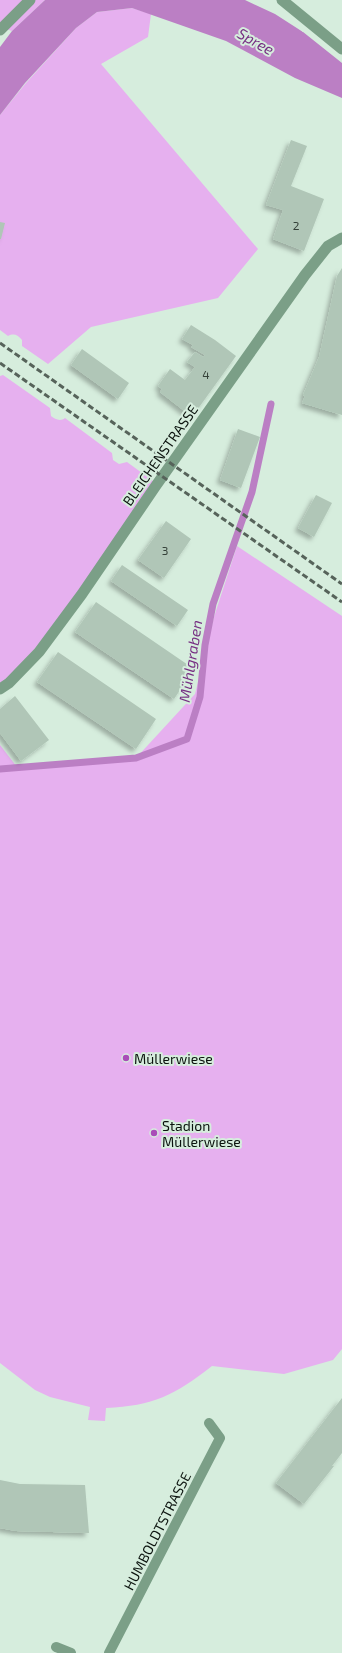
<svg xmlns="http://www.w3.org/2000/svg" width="342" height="1653" font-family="'Exo 2',sans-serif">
	<defs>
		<filter id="shadow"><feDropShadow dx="-3.5" dy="3.5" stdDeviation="2" flood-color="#0004"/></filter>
	</defs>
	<rect width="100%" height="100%" fill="#d6eddd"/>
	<!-- green -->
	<path fill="#e6b0ef" d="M0,0H45L12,31L0,27Z
		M132,8L151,14L148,37L101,64L258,249L218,298L91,327L48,364L22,346V340C18,335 14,333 8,336L0,330V115L26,83L76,28L97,12Z
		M3,375L50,408L51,416C55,419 60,422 65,418L112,453L113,460L119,464L127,462L157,484L82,594L0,689V376Z
		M237,546L342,616V1349L333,1360L284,1374L212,1366C175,1395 153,1406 106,1408L105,1421L88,1420L90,1407L50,1397L35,1390L0,1363V745L17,767L136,758L195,694L214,617Z"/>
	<!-- water -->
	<path fill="#bb7fc4" d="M45,0H245L275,14L303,32L342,34V98L295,78L226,41L132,8L97,12L76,28L25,83L0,115V47L12,31Z"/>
	<!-- pier -->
	<path fill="#d6eddd" d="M288,20L304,30L341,32L342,33V63Z"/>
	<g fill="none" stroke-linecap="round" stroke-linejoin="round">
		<!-- stream -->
		<path stroke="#bb7fc4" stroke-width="7" d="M0,769L136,758L187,739L200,697L205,645L213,604L252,492L271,404"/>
	</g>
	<!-- building -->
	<path fill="#b0c6b7" filter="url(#shadow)" d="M291,140L307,146L291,186L324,199L304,251L273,239L283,210L266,205Z
		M0,222L5,223L1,239H0Z
		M342,268V415L302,403L305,396L303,395L319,357L337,276Z
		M191,325L215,340L236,356L192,417L160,392L162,389L158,386L170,369L185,380L195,367L187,362L195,352L203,357L205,355L191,347L193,345L182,339Z
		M82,349L129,383L118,399L71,365Z
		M238,429L260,437L241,488L220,480Z
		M316,495L332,503L314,537L298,528Z
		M166,521L191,539L164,578L138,560Z
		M122,565L188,610L177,626L111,581Z
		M96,602L194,669L174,699L75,632Z
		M58,652L156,719L136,749L37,682Z
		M15,696L49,740L21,761L0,733V709Z
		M342,1398V1453L332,1466H334L304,1504L276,1483Z
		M0,1480L20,1484L85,1485L89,1533L16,1531L0,1528Z"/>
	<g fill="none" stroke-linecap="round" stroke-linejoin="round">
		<!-- service -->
		<path stroke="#7b9f87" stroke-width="10" d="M56,1647L71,1653
			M109,1653L220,1438L209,1423"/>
		<!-- minor -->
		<path stroke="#7b9f87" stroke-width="11" d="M282,0L342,49
			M0,30L30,0
			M0,689L9,683L39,652L82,594L155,487L305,275L328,246L342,238"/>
		<!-- rail -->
		<path stroke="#56635a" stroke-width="3" stroke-dasharray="6 3" stroke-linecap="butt" d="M0,343L342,584
			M0,363L342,602"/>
	</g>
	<!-- markers -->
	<g fill="#a94db8" stroke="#d6eddd" stroke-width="1.5">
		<circle cx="126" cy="1058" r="4"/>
		<circle cx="154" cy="1133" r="4"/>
	</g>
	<g text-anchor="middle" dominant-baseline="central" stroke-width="4" stroke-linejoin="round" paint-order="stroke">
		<!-- number labels -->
		<g font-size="12" fill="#344038">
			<text x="296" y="225">2</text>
			<text x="206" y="374">4</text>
			<text x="165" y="550">3</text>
		</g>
		<!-- street labels -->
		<g font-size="14" fill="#0b130e" stroke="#d6eddd">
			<text transform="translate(160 455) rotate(-55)">BLEICHENSTRASSE</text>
			<text transform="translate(157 1531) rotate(-63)">HUMBOLDTSTRASSE</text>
		</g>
		<!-- poi labels -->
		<g font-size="14" fill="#0b130e" stroke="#d6eddd" text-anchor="start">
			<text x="134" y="1058">Müllerwiese</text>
			<text x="162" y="1125">Stadion<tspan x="162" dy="16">Müllerwiese</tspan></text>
		</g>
		<!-- water labels -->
		<g font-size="15" font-style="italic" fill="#773083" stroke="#d6eddd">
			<text transform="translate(256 41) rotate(29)">Spree</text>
			<text transform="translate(190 661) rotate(-81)">Mühlgraben</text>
		</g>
	</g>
</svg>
